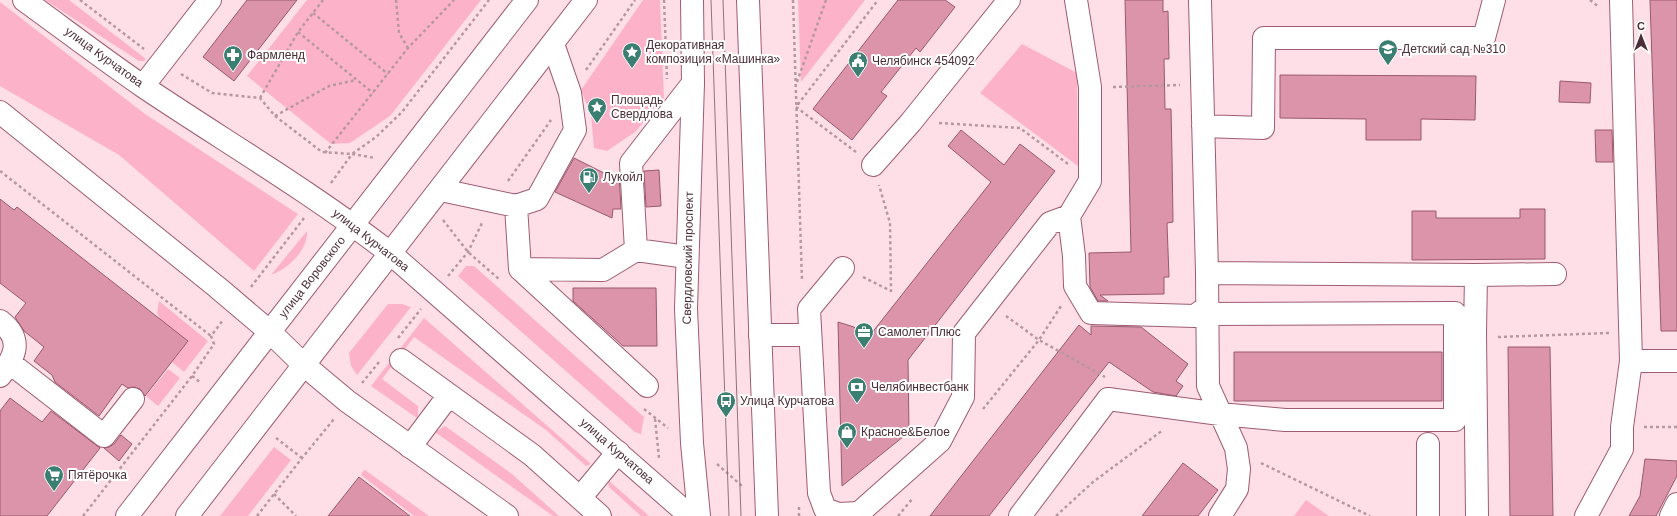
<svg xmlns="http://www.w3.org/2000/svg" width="1677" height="516" font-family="Helvetica,sans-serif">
	<rect width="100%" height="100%" fill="#fedfe7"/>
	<!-- green -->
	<path fill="#fcb3c9" d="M45,0H69L146,59L144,61H139Z
		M307,0H481L390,116L350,143L331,144L247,76Z
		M643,0H660L664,99L635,132L607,151L594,148L591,115L581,90Z
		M798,0H865L801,82Z
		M0,2L145,114L298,214L254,271L119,155L0,86Z
		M1022,44L1077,73L1078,166L980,93Z
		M307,231C308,250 288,269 271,275Z
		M466,266H474L644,417L641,434L635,432L458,276Z
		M159,301L208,341L184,372L172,362L188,341L160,319L157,313Z
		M388,304H402L411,307L357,375L351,366L349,353Z
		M424,318L591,464L586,466L546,430L414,337L382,379L418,406V416L417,418L371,386Z
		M168,369L180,378L158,406L146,396Z
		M445,426L512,474L559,516H553L435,432Z
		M274,447L291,460L248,516H220Z
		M364,470H365L429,516H414L361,475Z
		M608,480L649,516H641L609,487Z
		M1306,500L1329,516H1294Z"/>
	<!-- building -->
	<path fill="#db94aa" stroke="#9a596e" d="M247,0H297L234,81L203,57Z
		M898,0H945L955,7L920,52L916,48L881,92L887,96L852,140L813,109Z
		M1125,0H1163V12L1168,11L1169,59H1164L1165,109H1171L1172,156L1173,222L1167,223L1169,277H1164V294L1100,295L1108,301H1098L1090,287L1089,253L1131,252Z
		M1650,0H1677V331H1661Z
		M1280,75L1476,76L1475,120L1421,119V140H1366V119L1280,118Z
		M1560,81L1591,83L1590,103L1559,102Z
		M961,130L1004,165L1020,144L1055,171L908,360L909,432L842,486L838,322L854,327L867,339L991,182L948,146Z
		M1595,130H1612L1613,162H1596Z
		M574,158L608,175L619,174L621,209H613L612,218L555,192Z
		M659,170L661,206L646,207L644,171Z
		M0,199L14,210L17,207L188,341L145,396L140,389L134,387L128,388L122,384L99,416L55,382L52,375L34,361L44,347L24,331L15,317L26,303L0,283Z
		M1520,209H1545V259L1412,260V211H1436V218H1520Z
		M573,288H656L657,346H623L573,301Z
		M1079,325L1091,335V326L1141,327L1188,364L1176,381L1183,386L1176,396L1153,392L1109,362L989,516H930Z
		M1508,347H1550L1553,516H1510Z
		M1234,352H1442V401H1234Z
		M10,398L42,422L51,411L100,448L47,516H0V411Z
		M121,435L132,444L119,461L104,448L109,447L114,444Z
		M1645,459L1677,461V476L1656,516H1629L1640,496Z
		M1183,463L1218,490L1198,516H1142Z
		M359,477L410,516H328Z"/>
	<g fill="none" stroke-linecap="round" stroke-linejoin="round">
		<!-- minor casing -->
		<g stroke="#9e5c72" stroke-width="24">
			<path id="minor" d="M1076,0L1090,87V181L1069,216L1074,256L1075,286L1091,313L1195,316L1208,306
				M1200,0L1207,273L1208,386L1236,448L1239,469L1237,489L1220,516
				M1621,0L1631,361H1677
				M143,86L210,0
				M1203,126L1263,128L1264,38H1484L1494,0
				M873,165L911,122L1009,0
				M441,190L516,206L537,199L575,130L570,93L553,44
				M516,206L520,269L647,386
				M687,257L636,250L631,163L693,83
				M843,268L809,309L819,493L825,509L838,514L859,513L940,441L963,397L964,333L1050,223L1069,216
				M520,269L603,270L636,250
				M1207,273L1476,275L1555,274
				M1476,275L1475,333L1477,516
				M0,321C23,339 16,356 0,376
				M760,335H809
				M401,360L532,455L600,516
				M10,363L104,436L133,399
				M1428,444V516
				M410,447L449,395
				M580,498L618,452
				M1020,516L1108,399L1220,414L1285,420H1455V313L1208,314
				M1586,516L1622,449V427L1631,361
				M1671,516L1677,504"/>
		</g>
		<!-- major casing -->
		<g stroke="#9e5c72" stroke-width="24">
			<path id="major" d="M24,0C64,29 103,59 144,87C226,142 311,192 390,253L690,516
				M692,0L693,83L686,309L692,443L699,516
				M748,0L767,516
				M0,112L217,287L270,332L304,365L347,401L507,516
				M127,516L527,0
				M187,516L586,0"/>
		</g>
		<!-- path -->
		<path stroke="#b798a1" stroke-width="2.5" stroke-dasharray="3 3" stroke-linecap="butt" d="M80,0L144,49
			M396,0L399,33L408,48
			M664,0L667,79
			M793,0L802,281
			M1590,0L1599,7
			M313,13L388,74
			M298,32L373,93
			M586,70L635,0
			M181,74L212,93L260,98L275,116L322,152L352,154L376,137L402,112L489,0
			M797,82L826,0
			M1113,87L1180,85
			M260,98L298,32L323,0
			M275,116L329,86L356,80
			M939,123L1020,128L1068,164
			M856,152L796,107L878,0
			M325,153L408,48L454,0
			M0,171L211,336
			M508,181L551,120
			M331,183L352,154L375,158
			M443,220L468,252L500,280
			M448,276L468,252L483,221
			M863,277L891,291L890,223L879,185
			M251,287L304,218
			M1006,316L1039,340L1061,306
			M1498,337L1609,333
			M398,338L421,309
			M192,376L201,383
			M362,383L379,362
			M644,409L668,428
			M983,409L1039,340L1105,377
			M655,419L659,458
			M1644,427H1677
			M276,438L302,458
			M1261,463L1370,516
			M717,464L743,487
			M274,494L296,516
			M799,507V516
			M83,516L192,376L214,344L211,336L223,320
			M257,516L302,458L334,419
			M898,516L913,498
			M1056,516L1093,482L1163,430"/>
		<!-- minor -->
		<use href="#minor" stroke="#fff" stroke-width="22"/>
		<!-- major -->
		<use href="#major" stroke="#fff" stroke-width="22"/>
		<!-- tram -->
		<path stroke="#91737b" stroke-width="1" d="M711,0L729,516
			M723,0L741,516"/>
	</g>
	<!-- icons -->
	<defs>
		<g id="school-pin" transform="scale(1)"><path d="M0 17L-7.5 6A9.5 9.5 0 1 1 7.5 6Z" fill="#3b7e72" stroke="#fff"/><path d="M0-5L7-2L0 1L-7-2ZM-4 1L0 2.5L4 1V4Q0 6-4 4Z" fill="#fff"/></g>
		<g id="sight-pin" transform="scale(1)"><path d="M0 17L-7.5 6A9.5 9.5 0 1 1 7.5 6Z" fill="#3b7e72" stroke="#fff"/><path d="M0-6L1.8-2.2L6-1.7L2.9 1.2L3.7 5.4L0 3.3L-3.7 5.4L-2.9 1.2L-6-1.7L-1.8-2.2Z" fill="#fff"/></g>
		<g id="pharmacy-pin" transform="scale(1)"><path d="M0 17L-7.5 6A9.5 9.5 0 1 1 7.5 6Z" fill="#3b7e72" stroke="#fff"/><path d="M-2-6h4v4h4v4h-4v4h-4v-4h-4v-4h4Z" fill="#fff"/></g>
		<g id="civic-pin" transform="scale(1)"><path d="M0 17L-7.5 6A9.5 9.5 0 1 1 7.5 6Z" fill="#3b7e72" stroke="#fff"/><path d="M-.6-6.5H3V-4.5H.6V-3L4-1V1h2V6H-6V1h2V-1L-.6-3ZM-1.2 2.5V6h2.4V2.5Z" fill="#fff"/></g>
		<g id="fuel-pin" transform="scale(1)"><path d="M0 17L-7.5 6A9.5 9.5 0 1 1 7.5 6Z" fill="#3b7e72" stroke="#fff"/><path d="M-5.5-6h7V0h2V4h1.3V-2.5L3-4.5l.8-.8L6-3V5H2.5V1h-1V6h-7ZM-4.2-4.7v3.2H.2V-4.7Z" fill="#fff"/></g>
		<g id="office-pin" transform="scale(1)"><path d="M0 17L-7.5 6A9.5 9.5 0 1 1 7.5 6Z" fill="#3b7e72" stroke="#fff"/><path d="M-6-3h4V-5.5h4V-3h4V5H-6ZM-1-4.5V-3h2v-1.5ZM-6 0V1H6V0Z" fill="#fff"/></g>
		<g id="bank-pin" transform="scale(1)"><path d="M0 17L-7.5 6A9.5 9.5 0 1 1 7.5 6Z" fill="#3b7e72" stroke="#fff"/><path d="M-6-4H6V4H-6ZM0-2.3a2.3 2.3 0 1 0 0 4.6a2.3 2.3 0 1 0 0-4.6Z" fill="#fff"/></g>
		<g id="bus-pin" transform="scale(1)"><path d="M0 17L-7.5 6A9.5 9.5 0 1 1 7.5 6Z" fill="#3b7e72" stroke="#fff"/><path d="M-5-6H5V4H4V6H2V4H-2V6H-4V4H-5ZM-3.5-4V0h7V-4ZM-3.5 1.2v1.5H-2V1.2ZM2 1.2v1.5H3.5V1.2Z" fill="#fff"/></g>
		<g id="shop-pin" transform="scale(1)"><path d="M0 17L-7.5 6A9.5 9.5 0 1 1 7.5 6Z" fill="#3b7e72" stroke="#fff"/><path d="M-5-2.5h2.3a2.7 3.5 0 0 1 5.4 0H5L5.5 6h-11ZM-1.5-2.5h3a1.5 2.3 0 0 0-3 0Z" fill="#fff"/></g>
		<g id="supermarket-pin" transform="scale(1)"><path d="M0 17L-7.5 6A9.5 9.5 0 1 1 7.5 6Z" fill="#3b7e72" stroke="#fff"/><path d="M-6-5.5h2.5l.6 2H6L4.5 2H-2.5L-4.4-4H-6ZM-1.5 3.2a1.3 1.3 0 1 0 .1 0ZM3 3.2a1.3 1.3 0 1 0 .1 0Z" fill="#fff"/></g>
	</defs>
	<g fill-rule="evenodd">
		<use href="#school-pin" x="1388" y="49"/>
		<use href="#sight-pin" x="632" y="52"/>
		<use href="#pharmacy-pin" x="233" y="55"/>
		<use href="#civic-pin" x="858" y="61"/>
		<use href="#sight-pin" x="597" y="107"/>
		<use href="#fuel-pin" x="589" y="177"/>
		<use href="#office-pin" x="864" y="332"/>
		<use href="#bank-pin" x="857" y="387"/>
		<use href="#bus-pin" x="726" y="401"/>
		<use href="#shop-pin" x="847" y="432"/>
		<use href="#supermarket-pin" x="54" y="475"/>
	</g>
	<g text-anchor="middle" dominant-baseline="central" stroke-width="4" stroke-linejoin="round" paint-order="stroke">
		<!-- poi labels -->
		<g font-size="12" fill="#4b2e37" stroke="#fff" text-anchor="start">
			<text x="646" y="45">Декоративная<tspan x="646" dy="14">композиция «Машинка»</tspan></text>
			<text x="1402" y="49">Детский сад №310</text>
			<text x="247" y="55">Фармленд</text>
			<text x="872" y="61">Челябинск 454092</text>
			<text x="611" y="100">Площадь<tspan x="611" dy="14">Свердлова</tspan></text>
			<text x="603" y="177">Лукойл</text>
			<text x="878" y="332">Самолет Плюс</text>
			<text x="871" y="387">Челябинвестбанк</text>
			<text x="740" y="401">Улица Курчатова</text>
			<text x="861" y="432">Красное&amp;Белое</text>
			<text x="68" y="475">Пятёрочка</text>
		</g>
		<!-- street labels -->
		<g font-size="12" fill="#4b2e37" stroke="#fff">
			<text transform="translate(104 57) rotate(36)">улица Курчатова</text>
			<text transform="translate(371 240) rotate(38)">улица Курчатова</text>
			<text transform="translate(688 258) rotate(-89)">Свердловский проспект</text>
			<text transform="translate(312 277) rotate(-52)">улица Воровского</text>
			<text transform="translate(617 451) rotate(41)">улица Курчатова</text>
		</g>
	</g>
	<!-- north arrow -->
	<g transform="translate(1641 36)" stroke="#ffffff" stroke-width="3" paint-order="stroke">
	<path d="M0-3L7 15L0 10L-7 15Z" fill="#4b2e37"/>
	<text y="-6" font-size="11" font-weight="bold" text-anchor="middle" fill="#4b2e37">С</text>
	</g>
</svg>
